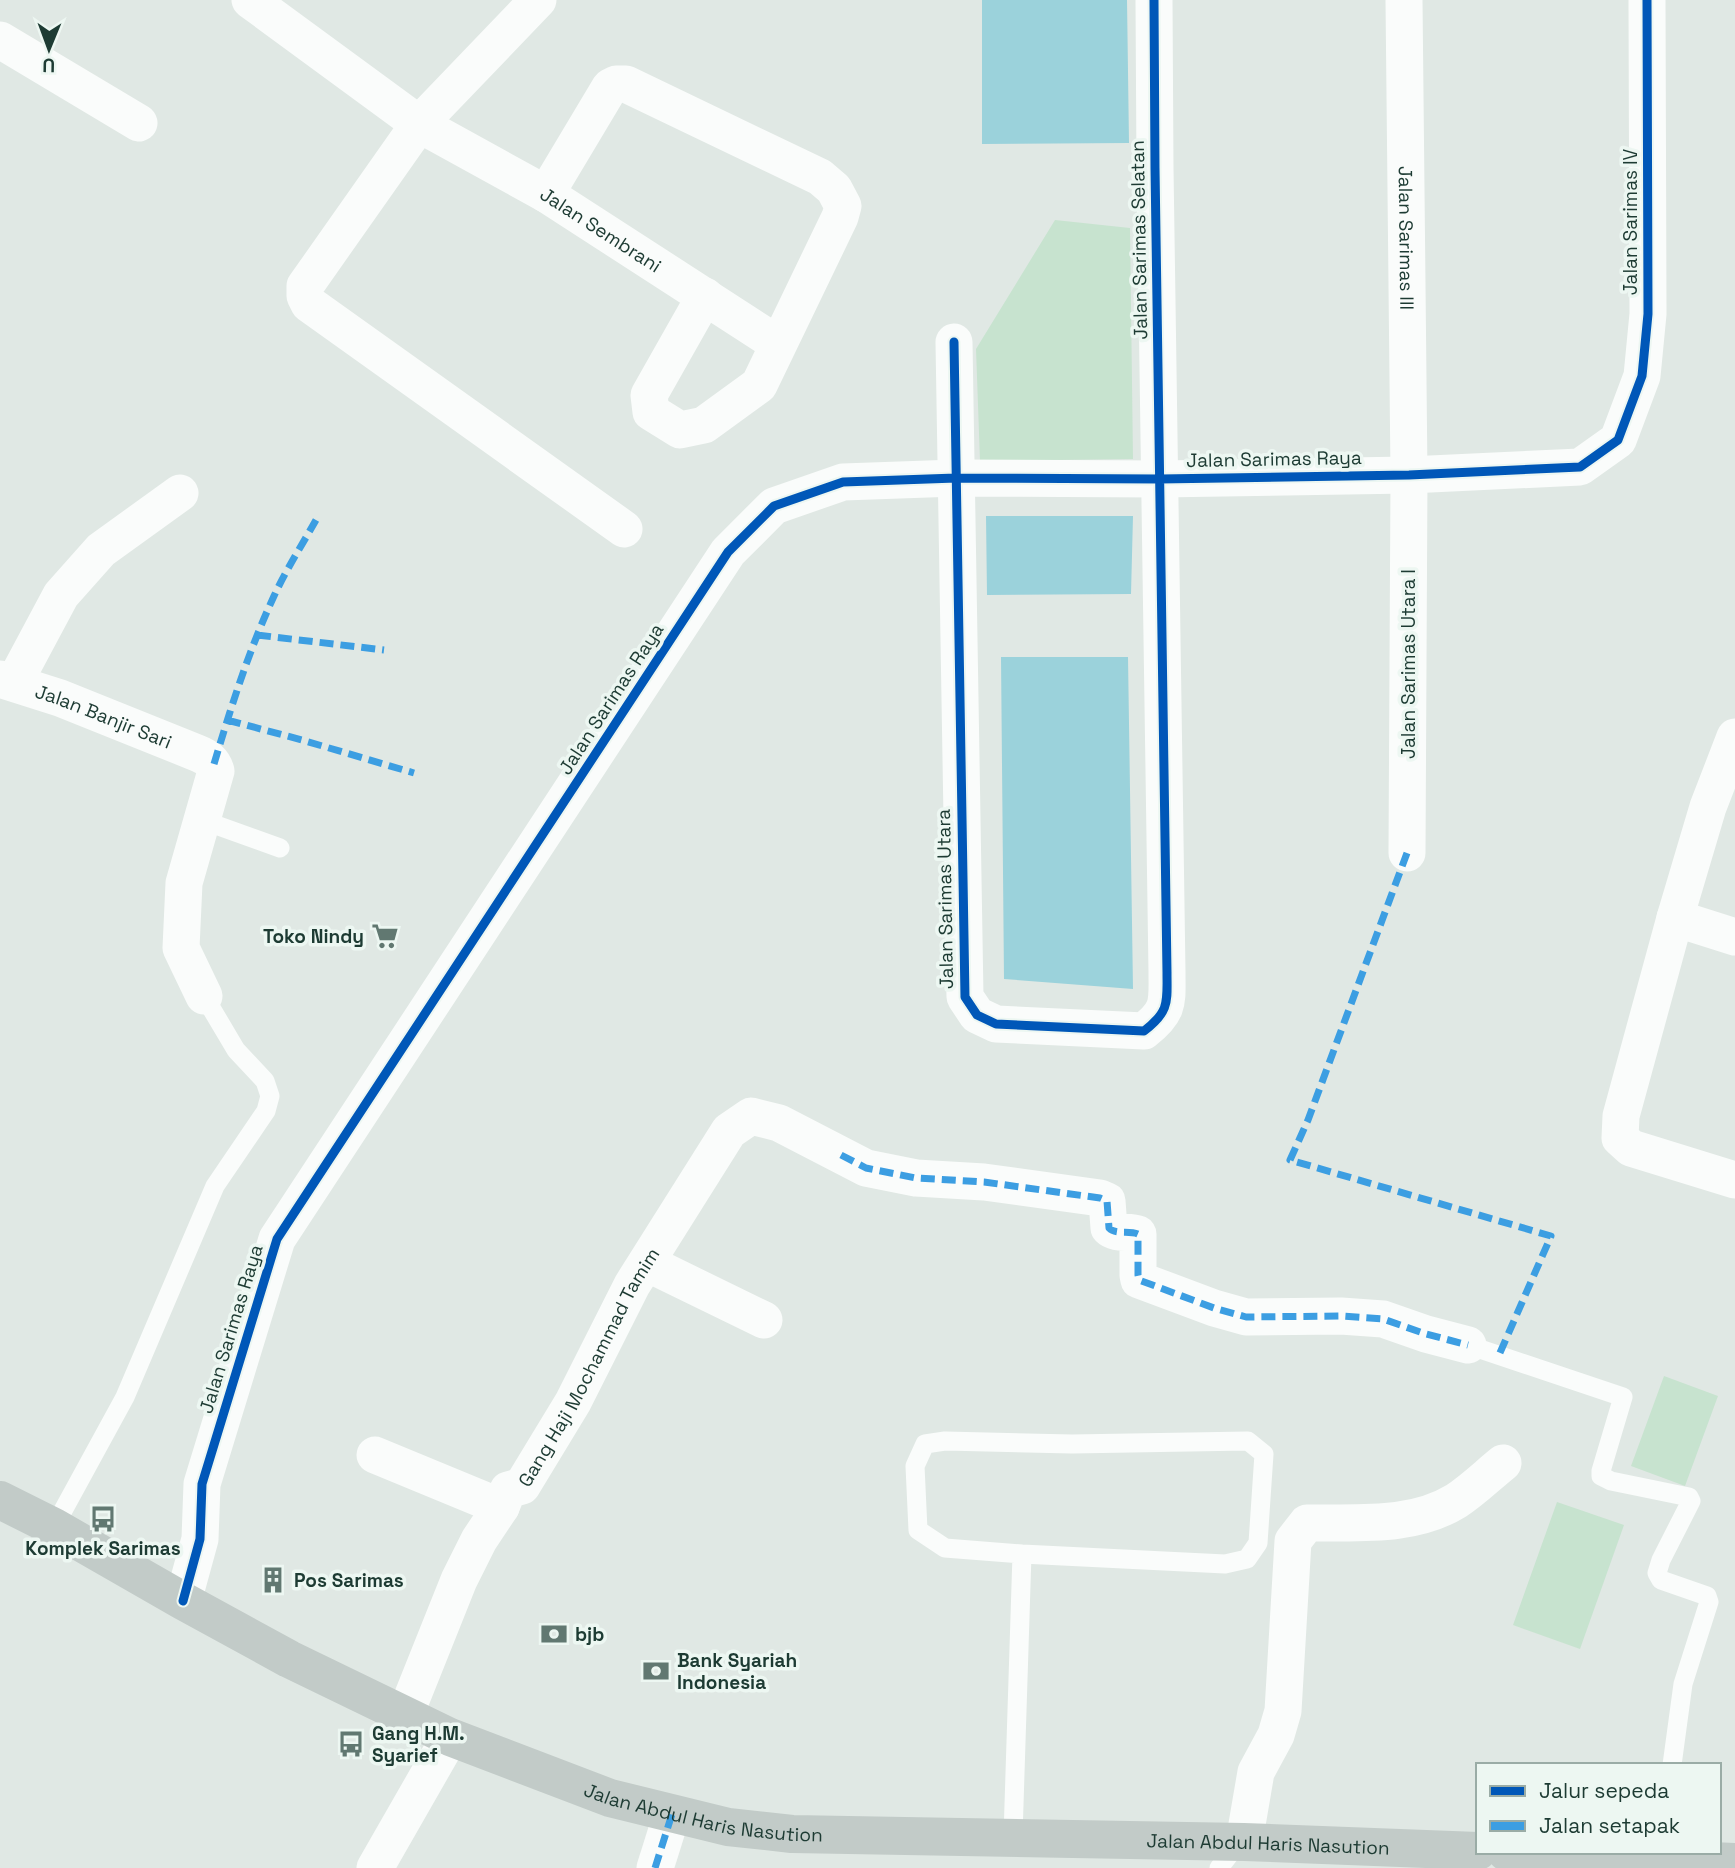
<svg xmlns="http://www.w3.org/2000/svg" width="1735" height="1868" font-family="'Space Grotesk',sans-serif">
	<rect width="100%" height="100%" fill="#e0e8e4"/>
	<!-- green -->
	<path fill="#c7e3cf" d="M1055,220L1130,228L1133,459L980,461L976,349Z
		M1664,1376L1718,1396L1685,1486L1631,1466Z
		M1557,1502L1624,1525L1580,1649L1513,1625Z"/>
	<!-- water -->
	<path fill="#9bd2db" d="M982,0H1127L1129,143L982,144Z
		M986,516H1133L1131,594L987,595Z
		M1001,657H1128L1133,989L1004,979Z"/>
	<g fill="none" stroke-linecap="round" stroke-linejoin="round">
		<!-- service -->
		<path stroke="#fafcfb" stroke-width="19" d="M202,820L280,848
			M1468,1345L1623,1397L1601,1471V1476L1611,1481L1689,1497L1691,1501L1661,1560L1657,1573L1661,1580L1707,1596L1709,1602L1683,1684L1672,1765
			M945,1441L1072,1444L1248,1441L1264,1454L1258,1543L1247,1559L1225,1564L1022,1554L945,1548L918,1530L915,1466L925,1444Z
			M54,1527L125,1397L215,1186L266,1111L270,1096L265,1081L236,1050L204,996
			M1013,1836L1022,1554
			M1219,1868L1239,1842"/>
		<!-- minor -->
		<g stroke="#fafcfb" stroke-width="37">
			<path id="s1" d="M250,0L419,124L546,194L778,344"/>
			<path d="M538,0L419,124L305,286V296L309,304L624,529"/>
			<path id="s2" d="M1404,0L1409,475L1407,853"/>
			<path d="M0,40L139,123"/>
			<path d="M546,194L610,87L616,84H626L820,177L834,189L843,206L840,217L759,385L704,425L680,430L651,412L649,395L705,296"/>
			<path d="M954,342L965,997L977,1015L996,1024L1144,1031C1170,1011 1167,1002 1167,972L1155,168L1154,0"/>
			<path id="s3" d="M0,679L60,698L197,753C207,757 213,761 216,771L184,883L181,948L204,996"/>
			<path d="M14,683L61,595L101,550L180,493"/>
			<path d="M1735,737L1708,807L1675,918L1621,1116L1620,1138L1631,1148L1735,1180"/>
			<path d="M1675,918L1735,937"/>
			<path d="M647,1263L764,1320"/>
			<path d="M375,1455L501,1507"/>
			<path d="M183,1601L200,1539L202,1484L277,1239L728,552L774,506L843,482L956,478L1160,479L1409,475L1580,467L1618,440L1642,376L1648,314L1647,0"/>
			<path id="s4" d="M405,1715L459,1580L479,1540L501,1507L508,1490L522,1486L573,1402L632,1285L729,1131L751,1116L779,1123L866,1168L916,1178L984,1182L1100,1198L1107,1201L1109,1228C1116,1235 1129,1230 1138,1234V1275L1139,1280L1214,1308L1246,1317L1341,1316L1383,1319L1426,1334L1468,1345"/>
			<path d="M1244,1842L1256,1772L1276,1735L1283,1711L1293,1541L1307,1523C1357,1522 1412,1528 1456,1501C1473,1490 1488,1475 1503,1463"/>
			<path d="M375,1868L450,1737"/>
			<path d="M655,1868L672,1814"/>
		</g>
		<!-- trunk -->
		<g stroke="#c2cbc8" stroke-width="38">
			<path id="s5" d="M0,1500L54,1527L183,1601L289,1659L450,1737L610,1798L728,1827L792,1834L1244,1842L1478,1851"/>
			<path d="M1506,1852L1735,1862"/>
		</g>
		<!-- quiet -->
		<path stroke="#3c9ee2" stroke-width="7" stroke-dasharray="14 7" stroke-linecap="butt" d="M257,635L384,650
			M227,720L302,740L414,773
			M214,764C231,707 249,650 274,596C286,570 302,545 316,520
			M1407,853L1308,1120L1290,1160L1551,1236L1499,1355
			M841,1155L866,1168L916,1178L984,1182L1100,1198L1107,1201L1109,1228C1116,1235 1129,1230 1138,1234V1275L1139,1280L1214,1308L1246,1317L1341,1316L1383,1319L1426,1334L1468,1345
			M655,1868L672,1814"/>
		<!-- cycleway casing -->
		<g stroke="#edf7f2" stroke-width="13">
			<path id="cycleway" d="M954,342L965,997L977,1015L996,1024L1144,1031C1170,1011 1167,1002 1167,972L1155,168L1154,0
				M183,1601L200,1539L202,1484L277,1239L728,552L774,506L843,482L956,478L1160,479L1409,475L1580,467L1618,440L1642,376L1648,314L1647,0"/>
		</g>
		<!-- cycleway -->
		<use href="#cycleway" stroke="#0057b8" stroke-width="9"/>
	</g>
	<!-- icons -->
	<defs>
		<g id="supermarket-bare" transform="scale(2.1)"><path d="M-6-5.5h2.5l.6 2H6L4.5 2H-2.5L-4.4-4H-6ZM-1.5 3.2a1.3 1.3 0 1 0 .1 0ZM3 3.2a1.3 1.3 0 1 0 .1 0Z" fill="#617871" stroke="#edf7f2" stroke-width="2.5" paint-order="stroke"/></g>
		<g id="bus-bare" transform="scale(2.1)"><path d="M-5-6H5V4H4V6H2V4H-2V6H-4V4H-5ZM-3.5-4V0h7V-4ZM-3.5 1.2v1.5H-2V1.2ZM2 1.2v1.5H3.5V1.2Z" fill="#617871" stroke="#edf7f2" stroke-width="2.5" paint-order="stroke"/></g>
		<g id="building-bare" transform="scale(2.1)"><path d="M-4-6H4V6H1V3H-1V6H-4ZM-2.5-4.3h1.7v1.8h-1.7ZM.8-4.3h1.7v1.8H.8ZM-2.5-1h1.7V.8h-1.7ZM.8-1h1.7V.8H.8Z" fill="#617871" stroke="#edf7f2" stroke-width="2.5" paint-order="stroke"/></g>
		<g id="bank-bare" transform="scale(2.1)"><path d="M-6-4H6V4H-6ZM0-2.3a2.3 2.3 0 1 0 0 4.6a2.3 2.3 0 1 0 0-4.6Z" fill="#617871" stroke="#edf7f2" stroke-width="2.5" paint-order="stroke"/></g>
	</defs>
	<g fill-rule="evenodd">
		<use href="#supermarket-bare" x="385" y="936"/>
		<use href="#bus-bare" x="103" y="1519"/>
		<use href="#building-bare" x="273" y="1580"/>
		<use href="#bank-bare" x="554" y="1634"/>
		<use href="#bank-bare" x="656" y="1671"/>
		<use href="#bus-bare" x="351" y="1744"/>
	</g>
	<g text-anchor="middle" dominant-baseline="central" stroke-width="7" stroke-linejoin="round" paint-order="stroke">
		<!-- street labels -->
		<g font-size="19" fill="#1d3b33" stroke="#edf7f2">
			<text transform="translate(1630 222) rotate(-90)">Jalan Sarimas IV</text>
			<text stroke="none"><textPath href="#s1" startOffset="420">Jalan Sembrani</textPath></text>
			<text stroke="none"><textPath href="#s2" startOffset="238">Jalan Sarimas III</textPath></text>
			<text transform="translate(1139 240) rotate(-91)">Jalan Sarimas Selatan</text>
			<text transform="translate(1274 459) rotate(-1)">Jalan Sarimas Raya</text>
			<text transform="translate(1408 664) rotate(-90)">Jalan Sarimas Utara I</text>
			<text transform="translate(611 699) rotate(-57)">Jalan Sarimas Raya</text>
			<text stroke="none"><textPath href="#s3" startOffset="110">Jalan Banjir Sari</textPath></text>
			<text transform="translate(945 899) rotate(-91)">Jalan Sarimas Utara</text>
			<text transform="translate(231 1329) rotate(-73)">Jalan Sarimas Raya</text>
			<text stroke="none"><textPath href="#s4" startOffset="399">Gang Haji Mochammad Tamim</textPath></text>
			<text stroke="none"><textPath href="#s5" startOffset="775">Jalan Abdul Haris Nasution</textPath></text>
			<text stroke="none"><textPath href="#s5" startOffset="1342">Jalan Abdul Haris Nasution</textPath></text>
		</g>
		<!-- poi labels -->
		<g font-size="19" font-weight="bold" fill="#1d3b33" stroke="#edf7f2" text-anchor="start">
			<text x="364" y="936" text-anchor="end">Toko Nindy</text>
			<text x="103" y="1548" text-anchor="middle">Komplek Sarimas</text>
			<text x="294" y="1580">Pos Sarimas</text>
			<text x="575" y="1634">bjb</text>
			<text x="677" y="1660">Bank Syariah<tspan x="677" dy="22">Indonesia</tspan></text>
			<text x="372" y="1733">Gang H.M.<tspan x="372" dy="22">Syarief</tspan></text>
		</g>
	</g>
	<!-- legend -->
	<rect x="1476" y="1763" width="245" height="91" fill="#edf7f2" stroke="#9aaca6" stroke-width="2"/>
	<rect x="1490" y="1786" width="35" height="10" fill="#0057b8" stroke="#9aaca6" stroke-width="2"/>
	<text x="1539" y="1798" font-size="21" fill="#1d3b33">Jalur sepeda</text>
	<rect x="1490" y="1821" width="35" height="10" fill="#3c9ee2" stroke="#9aaca6" stroke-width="2"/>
	<text x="1539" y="1833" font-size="21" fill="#1d3b33">Jalan setapak</text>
	<!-- north arrow -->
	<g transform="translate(49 49) rotate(181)" stroke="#edf7f2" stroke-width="5" paint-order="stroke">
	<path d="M0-5L12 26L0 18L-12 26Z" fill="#1d3b33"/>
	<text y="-10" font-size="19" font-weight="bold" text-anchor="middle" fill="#1d3b33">U</text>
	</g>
</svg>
